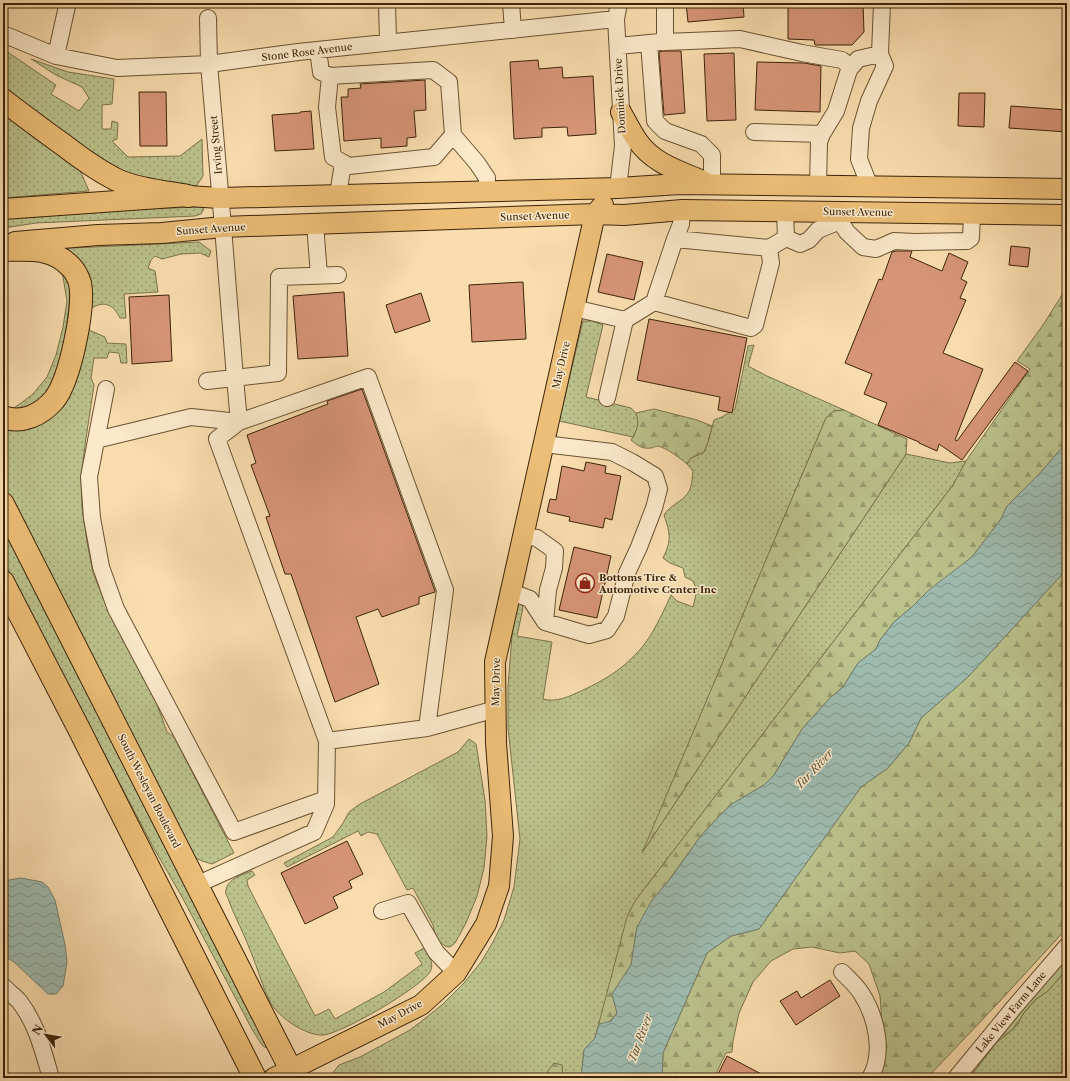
<svg xmlns="http://www.w3.org/2000/svg" width="1070" height="1081" font-family="'Libre Caslon Text',serif">
	<defs>
		<pattern id="grass-dots" width="8" height="8" patternUnits="userSpaceOnUse"><rect width="8" height="8" fill="#bbc28c"/><path d="M2 2h.1M6 6h.1" fill="none" stroke="#999d71" stroke-width="1.8" stroke-linecap="round"/></pattern>
		<pattern id="forest-firs" width="22" height="20" patternUnits="userSpaceOnUse"><rect width="22" height="20" fill="#bbc28c"/><path d="M5 1l3.5 6h-7zM16 11l3.5 6h-7z" fill="#999d71"/></pattern>
		<pattern id="water-waves" width="16" height="10" patternUnits="userSpaceOnUse"><rect width="16" height="10" fill="#9ebbb0"/><path d="M0 5q4-4 8 0t8 0" fill="none" stroke="#82988d"/></pattern>
	</defs>
	<rect width="100%" height="100%" fill="#f9ddae"/>
	<filter id="stains"><feTurbulence type="fractalNoise" baseFrequency=".005" numOctaves="4"/><feColorMatrix values="0 0 0 0 .2 0 0 0 0 .09 0 0 0 0 .02 0 0 0 .5 -.17"/></filter>
	<radialGradient id="worn" r=".72"><stop offset=".6" stop-color="#630" stop-opacity="0"/><stop offset="1" stop-color="#630" stop-opacity=".3"/></radialGradient>
	<!-- grass -->
	<path fill="url(#grass-dots)" stroke="#7b734a" d="M3,49L56,85L51,94L79,111L89,98L82,87L56,75L31,59L68,72L114,79L112,104L102,105V129H111L112,121L118,123L117,139L112,141L128,157L180,156L202,139L203,176L197,185L189,189L163,188L93,158L3,92Z
		M3,105L76,161L89,191L3,198Z
		M201,207L204,209L201,214L195,216L36,223L3,228V217L110,210Z
		M199,242L211,251L209,257L200,253L181,254L162,259L155,256L151,260L148,268L155,271L158,292L124,294L126,318H120C113,304 104,300 90,309L87,322L89,330L105,337L107,343L126,344L127,363H121L119,353L109,352L107,358H94L91,378L94,385L85,445L81,479L82,508L87,542L93,573L106,605L156,702L167,732L174,737L234,853L212,864L202,861L194,857L3,484V411L14,408L32,395L47,377L56,355L63,327L67,301L63,277L58,262L51,249Z
		M583,321H592L603,325L586,397L631,408C642,418 639,426 633,437L559,421Z
		M754,345L748,366L767,376L844,410L834,411L826,418L644,850L906,454L950,463L966,461L953,485L635,901L595,1038L584,1050L581,1078H563L562,1065L548,1071L546,1078H331L332,1074L339,1065L360,1057L410,1030L427,1017L443,1004L464,983L481,962L493,942L504,920L514,887L520,839L508,728V686L512,636L516,604L521,602L523,608L517,636L552,642L543,699C556,703 570,696 581,691C610,678 635,661 652,633C659,621 665,608 671,595L677,601L693,607L697,590L693,581L685,577L683,568L670,563L663,558C672,540 670,533 664,515C670,505 682,502 688,493C692,487 692,479 693,471L687,464L691,458L704,452L708,442L714,420L722,417L735,409L748,346Z
		M3,525L266,1039V1048L262,1045L253,1031L182,897L152,845L3,560Z
		M469,739L476,744L485,800L487,836L484,868L477,896L466,923L455,943L450,947L445,946L440,942L435,934L433,925L413,888L407,890L377,834L368,832L361,836L358,831L287,867L284,863L333,837L343,823L349,812L360,804L458,752Z
		M252,871L255,875L247,880L248,886L315,1016L329,1009L335,1019L384,992L422,964L415,953L424,948C428,955 434,962 431,970C426,985 339,1035 323,1035C308,1036 285,1021 276,1010C266,1000 258,969 252,955C245,935 234,916 227,896C226,894 225,892 226,890C227,879 244,874 252,871Z
		M1067,969V1064L1057,1078H975L973,1073L997,1042L1006,1035L1017,1025L1023,1014L1036,999L1048,991Z"/>
	<!-- forest -->
	<path fill="url(#forest-firs)" stroke="#7b734a" d="M1067,287V442L1040,473L1007,506L1001,519L972,557L894,622L880,640L876,649L858,663L843,687L830,698L802,729L774,775L764,785L732,804L722,813L700,837L663,888L637,927L631,965L612,994L617,1013L595,1038L627,917L635,901L953,485L966,461L1030,369L1017,361L1043,325Z
		M654,409L697,420L712,426L708,442L704,452L691,458L687,464C681,459 666,447 657,446C657,446 652,448 651,448C641,449 639,446 631,440C637,430 640,425 636,413Z
		M844,410L907,439L906,454L642,853L826,418L834,411Z
		M1067,569V928L1000,1001L927,1078H876L882,1023L880,996L869,964L855,951L840,953L812,947L793,949L771,961L753,982L739,1013L733,1041L732,1052L726,1053L714,1078H662L663,1053L707,953L731,936L759,929L861,787L888,768L909,743L921,718L968,677Z
		M1067,955V969L1048,991L1036,999L1023,1014L1017,1025L1006,1035L997,1042L973,1073L975,1078H961Z
		M554,1063L562,1065L563,1078H546L548,1071Z"/>
	<!-- water -->
	<path fill="url(#water-waves)" stroke="#767f6d" d="M1067,442V569L968,677L921,718L909,743L888,768L861,787L759,929L731,936L707,953L663,1053L662,1078H581L584,1050L595,1038L599,1024L611,1021L617,1013L612,994L631,965L637,927L652,900L670,879L700,837L722,813L732,804L764,785L774,775L802,729L830,698L843,687L858,663L876,649L880,640L894,622L912,607L930,589L972,557L1001,519L1007,506L1040,473Z
		M21,878L42,882L48,887L55,900L65,945L67,962L63,986L56,994H48L14,962L3,955V881Z"/>
	<!-- building -->
	<path fill="#d69577" stroke="#3b2409" d="M686,3H743L744,17L688,22Z
		M788,3H863L864,32L852,45H815L814,40L788,39Z
		M663,51H681L685,113L664,115L659,52Z
		M734,53L736,120L707,121L704,54Z
		M538,60L539,69L562,67L563,78L593,76L596,134L568,136L567,127L542,128V137L514,139L510,62Z
		M757,62L804,63L821,66L820,112L755,110Z
		M425,80L426,110L414,111L416,137L407,138V146L381,148V138L344,141L341,97H348V89L361,88L360,84Z
		M139,92H166L167,146H140Z
		M959,93H985L984,127L958,126Z
		M1011,106L1067,110V132L1009,128Z
		M311,111L314,149L275,151L272,115L300,113V112Z
		M1011,246L1030,248L1028,267L1009,265Z
		M896,251H912L910,257L942,271L949,253L968,262L961,279L967,282L960,298L966,300L943,353L983,369L955,440L957,441L1015,362L1028,371L962,460L939,444L937,451L919,443V442L878,425L887,403L864,394L872,374L845,363L879,279L882,280L892,252Z
		M607,254L643,262L634,300L598,292Z
		M523,282L526,339L472,342L469,285Z
		M344,292L348,356L298,359L293,296Z
		M421,293L430,321L395,333L386,305Z
		M169,295L172,361L132,364L129,297Z
		M649,319L747,338L732,413L718,410L720,397L637,380Z
		M362,389L435,591V592L419,597V604L382,617L378,609L356,617L379,684L335,702L291,574H285L266,517L270,516L251,465L256,463L247,435L328,404L327,401Z
		M586,462L606,466L605,473L621,476L612,520L605,518L603,528L569,521L570,517L547,512L550,499L556,500L562,466L584,471Z
		M574,547L611,556L597,618L559,610Z
		M347,841L363,874L349,881L352,888L333,897L338,908L305,924L281,873Z
		M830,980L840,996L796,1025L780,1001L797,991L801,998Z
		M727,1056L769,1078H716Z"/>
	<g fill="none" stroke-linecap="round" stroke-linejoin="round">
		<!-- minor casing -->
		<g stroke="#6a5232" stroke-width="18">
			<path id="minor" d="M387,3L388,42
				M511,3L513,30
				M665,3V42L740,39L802,53L842,60L851,67
				M3,34L56,56L117,68L209,64L298,52L616,19
				M649,43L655,121L665,131L701,144L712,155V185
				M618,46L660,42
				M318,50L321,72L330,76L433,70L449,82L453,135L477,163L487,178V191
				M880,54L882,3
				M56,56L67,6
				M330,76L327,107L333,157L349,166L434,157L453,135
				M754,132L822,134
				M818,186L819,142L822,134L836,111L849,70L858,59L880,54L885,66L869,101L861,128L859,159L870,187
				M618,188L623,146L616,19L619,3
				M338,195L343,163
				M838,212L840,221L847,232L863,247L876,249L894,241L915,242L967,241L971,238L972,214
				M315,224L319,275
				M786,238L800,244L809,240L818,230L840,221
				M675,239L769,248L786,238L785,211
				M654,302L751,328L755,325L771,263L769,248
				M574,308L625,320L654,302L675,239L681,224L682,210
				M207,381L278,373L279,277L338,275
				M106,389L89,477L92,518L101,567L116,609L234,832L326,799
				M607,398L625,320
				M96,440L191,417L239,422L368,377L445,590L427,728
				M523,536L537,538L555,551L554,568L548,590L545,622
				M511,592L530,599L545,622L589,635L607,630L616,616L627,573L639,547L654,508L659,489L655,476L632,462L612,452L544,444
				M327,741L427,728L496,709
				M196,885L314,832L326,804L327,741L217,439L239,422L235,378L223,227L209,64L208,18
				M382,911L408,903L436,952L456,973
				M842,972C849,979 856,985 861,993C876,1016 885,1053 870,1078
				M3,986C8,991 14,996 19,1001C37,1024 43,1051 51,1078
				M956,1078L1016,1005L1067,946"/>
		</g>
		<!-- major casing -->
		<g stroke="#3b2409" stroke-width="22">
			<path id="major" d="M621,112C626,121 631,131 637,140C652,163 679,171 703,181
				M3,209L188,196L220,198L618,188L680,184L1067,189
				M15,242L98,235L162,233L223,227L595,214L624,215L682,210L1067,215
				M274,1078L421,1005L456,973L486,924L499,886L503,836L496,743L495,662L595,214L603,205"/>
		</g>
		<!-- highway casing -->
		<g stroke="#3b2409" stroke-width="24">
			<path id="highway" d="M3,100C24,116 44,131 65,146C82,159 100,172 119,181C141,190 165,192 188,196
				M3,250C29,250 51,246 71,267C75,271 78,277 80,283C85,308 70,380 54,400C41,415 22,424 3,417
				M3,504L295,1078
				M3,582L79,729L255,1078"/>
		</g>
		<!-- minor -->
		<use href="#minor" stroke="#fbe9ca" stroke-width="16"/>
		<!-- major -->
		<use href="#major" stroke="#ecbe77" stroke-width="20"/>
		<!-- highway -->
		<use href="#highway" stroke="#ecbe77" stroke-width="22"/>
	</g>
	<!-- icons -->
	<defs>
		<g id="shop-ring" transform="scale(1)"><circle r="9.5" fill="#fbe9ca" stroke="#8f2418" stroke-width="1.5"/><path d="M-5-2.5h2.3a2.7 3.5 0 0 1 5.4 0H5L5.5 6h-11ZM-1.5-2.5h3a1.5 2.3 0 0 0-3 0Z" fill="#8f2418"/></g>
	</defs>
	<g fill-rule="evenodd">
		<use href="#shop-ring" x="585" y="583"/>
	</g>
	<g text-anchor="middle" dominant-baseline="central" stroke-width="3" stroke-linejoin="round" paint-order="stroke">
		<!-- street labels -->
		<g font-size="10" fill="#3b2409" stroke="#fbe9ca">
			<text transform="translate(307 52) rotate(-7)">Stone Rose Avenue</text>
			<text transform="translate(620 96) rotate(-93)">Dominick Drive</text>
			<text transform="translate(216 145) rotate(-95)">Irving Street</text>
			<text transform="translate(858 212) rotate(1)">Sunset Avenue</text>
			<text transform="translate(535 216) rotate(-2)">Sunset Avenue</text>
			<text transform="translate(211 229) rotate(-4)">Sunset Avenue</text>
			<text transform="translate(561 365) rotate(-77)">May Drive</text>
			<text transform="translate(496 682) rotate(-89)">May Drive</text>
			<text transform="translate(149 791) rotate(63)">South Wesleyan Boulevard</text>
			<text transform="translate(1011 1012) rotate(-50)">Lake View Farm Lane</text>
			<text transform="translate(400 1014) rotate(-28)">May Drive</text>
		</g>
		<!-- poi labels -->
		<g font-size="10" font-weight="bold" fill="#3b2409" stroke="#fbe9ca" text-anchor="start">
			<text x="599" y="577">Bottoms Tire &amp;<tspan x="599" dy="12">Automotive Center Inc</tspan></text>
		</g>
		<!-- water labels -->
		<g font-size="11" font-style="italic" fill="#59513b" stroke="#fbe9ca">
			<text transform="translate(814 769) rotate(-47)">Tar River</text>
			<text transform="translate(640 1038) rotate(-70)">Tar River</text>
		</g>
	</g>
	<!-- margin -->
	<rect width="1070" height="1081" fill="none" stroke="#f9ddae" stroke-width="16"/>
	<rect x="4" y="4" width="1062" height="1073" fill="none" stroke="#3b2409" stroke-width="2"/>
	<rect x="8" y="8" width="1054" height="1065" fill="none" stroke="#3b2409"/>
	<!-- north arrow -->
	<g transform="translate(46 1035) rotate(301)" stroke="#fbe9ca" stroke-width="3" paint-order="stroke">
	<path d="M0-3L7 15L0 10L-7 15Z" fill="#3b2409"/>
	<text y="-6" font-size="11" font-weight="bold" text-anchor="middle" fill="#3b2409">N</text>
	</g>
	<rect width="100%" height="100%" filter="url(#stains)"/>
	<rect width="100%" height="100%" fill="url(#worn)"/>
</svg>
